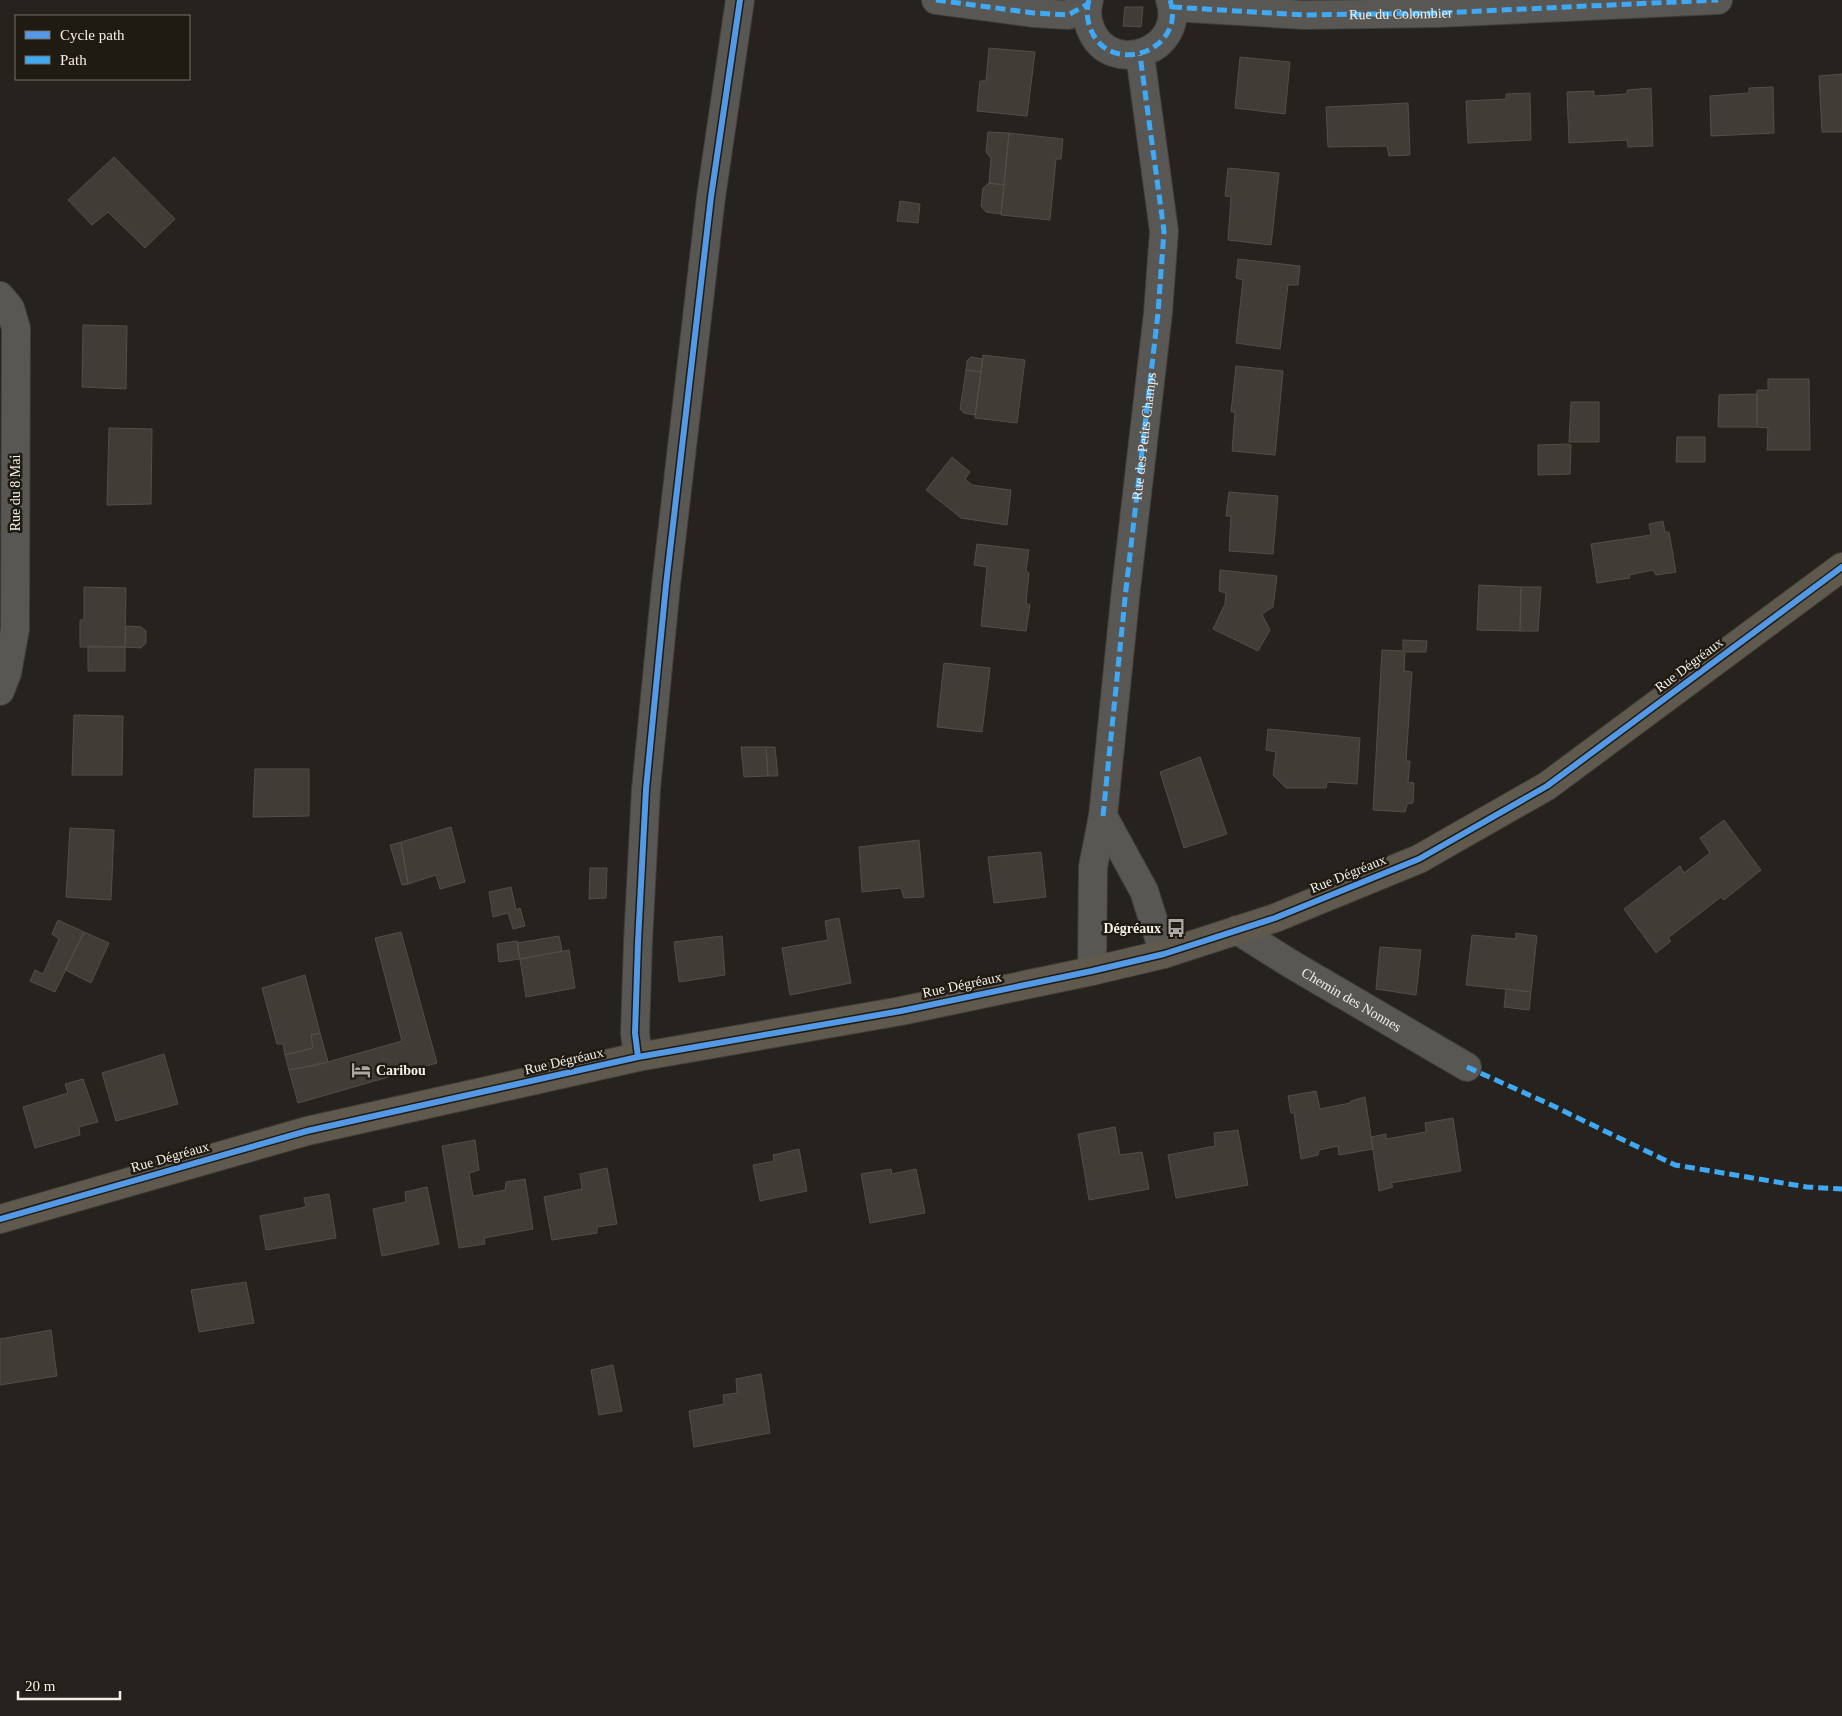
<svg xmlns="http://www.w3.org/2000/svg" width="1842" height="1716" font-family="Georgia,serif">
	<rect width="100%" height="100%" fill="#26231e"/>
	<!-- building -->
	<path fill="#413c35" stroke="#514e4b" d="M1125,7H1143L1141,27L1123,26Z
		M989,48L1035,52L1027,116L977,111L980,81H986Z
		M1240,57L1290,62L1285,114L1235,108Z
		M1842,74V132H1822L1819,76Z
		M1773,87L1774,133L1711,136L1710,96L1749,93V88Z
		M1651,88L1653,146L1628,147L1627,140L1569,143L1567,92L1594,91V96L1627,94V90Z
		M1530,93L1531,140L1468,143L1466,101L1506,99V94Z
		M1408,103L1410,155L1389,156L1387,146L1328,147L1326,107Z
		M988,132L1009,133L1004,185L989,183L991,158L986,152Z
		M1009,133L1063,139L1061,159H1056L1050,220L1001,215Z
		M114,157L175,219L145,248L108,212L92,225L68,200Z
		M1228,168L1279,173L1271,245L1228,240L1231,197L1225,196Z
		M989,183L1004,185L1001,214L986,212L981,206L983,188Z
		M900,201L920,204L918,223L897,221Z
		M1238,259L1300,266L1298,285H1288L1280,349L1236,343L1243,280L1236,278Z
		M83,325L127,326L126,389L82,387Z
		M983,355L1025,360L1017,423L975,418Z
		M971,357L983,359L981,372L966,370L967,361Z
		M1236,366L1283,371L1275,455L1232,451L1235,412H1231Z
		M966,370L981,372L975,415L964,413L960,409Z
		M1768,379H1809L1810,450H1767L1768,428L1757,427V390H1768Z
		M1757,394V427H1718L1719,395Z
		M1571,402H1599V442H1569Z
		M109,428L152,429L151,504L107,505Z
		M1677,437H1705V462H1676Z
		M1569,444L1571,445L1570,474L1538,475V445Z
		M952,457L970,472L965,479L972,485L1011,490L1007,525L961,518L926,490Z
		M1229,492L1278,496L1273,554L1229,551L1231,516H1226Z
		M1663,521L1665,532H1669L1676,572L1656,575L1653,570L1629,575L1630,578L1597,583L1591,544L1651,535L1649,524Z
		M977,544L1029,550L1026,570L1029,573L1026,603L1030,605L1026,631L981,626L987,567L974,565Z
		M1220,570L1277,576L1273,607L1262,614L1270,630L1258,651L1213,629L1225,604L1226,593L1219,591Z
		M1479,585L1521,587L1520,631L1477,630Z
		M84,587L126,588L125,647H80V620H84Z
		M1521,587H1541L1538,631H1520Z
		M126,626L141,627L146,631V643L141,648L125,647Z
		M1403,640L1427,641L1426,652H1405L1404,671L1412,672L1406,761H1410L1408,782L1414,783L1413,803L1407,804L1405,812L1373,810L1382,650L1403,651Z
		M88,646L125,647V671H88Z
		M944,663L990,668L982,732L937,727Z
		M74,715L123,716L122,775H72Z
		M1268,729L1360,738L1357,784L1327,782L1326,788H1286L1273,775L1276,752L1266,750Z
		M741,747H766L768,776L744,777Z
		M766,747H775L778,776H768Z
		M1200,757L1227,834L1184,848L1160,772Z
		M255,769H309V816L253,817Z
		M1724,820L1761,870L1724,900L1721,897L1668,938L1671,941L1656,953L1624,909L1680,866L1684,873L1710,853L1700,838Z
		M451,827L465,882L440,889L436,875L408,884L401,842Z
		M70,828L114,830L111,900L66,897Z
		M919,840L924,897L904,898L901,888L862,892L859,847Z
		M401,842L408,884L402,885L390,845Z
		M1041,852L1046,897L994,903L988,857Z
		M590,868H607L606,898L589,899Z
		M511,887L516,910L520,908L525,926L513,929L508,913L493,917L489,892Z
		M839,918L851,983L790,995L782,948L828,940L825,921Z
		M58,920L84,932L55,992L30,981L35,970L43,974L59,939L52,934Z
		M84,932L109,943L91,983L65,970Z
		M401,932L437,1063L298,1103L289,1070L317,1065L402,1041L375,938Z
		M1516,933L1537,936L1531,992L1466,985L1472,935L1516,939Z
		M559,936L562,951L520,959L517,943Z
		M722,936L725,975L679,982L674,942Z
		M517,941L520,959L499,962L497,944Z
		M1380,947L1421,950L1416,995L1376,989Z
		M569,950L575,988L526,997L520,959Z
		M305,975L320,1033L311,1035L313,1048L285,1055L283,1044H277L262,988Z
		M1506,989L1531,992L1529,1010L1504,1007Z
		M320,1033L328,1062L289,1070L285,1055L313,1048L311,1035Z
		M164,1054L178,1104L116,1121L102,1073Z
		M83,1079L98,1122L79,1127L80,1135L35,1148L23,1107L68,1093L65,1084Z
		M1316,1091L1320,1109L1350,1103L1351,1101L1365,1097L1373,1149L1339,1155L1338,1146L1319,1150L1318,1155L1301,1159L1294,1113H1291L1288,1096Z
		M1453,1118L1461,1171L1391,1183L1393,1187L1379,1191L1371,1137L1386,1134V1139L1426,1132L1425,1123Z
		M1115,1127L1120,1155L1142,1152L1149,1189L1089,1200L1078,1134Z
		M1238,1130L1248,1185L1176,1198L1168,1155L1215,1146L1214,1133Z
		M475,1140L479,1170L469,1173L473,1196L505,1190L506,1182L525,1179L533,1229L484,1238L485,1244L459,1248L442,1146Z
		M799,1149L807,1191L760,1201L753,1165L774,1161L773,1155Z
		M607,1168L617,1224L597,1227V1233L552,1240L544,1197L582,1189L580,1174Z
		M891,1169L892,1174L916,1169L925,1213L870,1223L861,1174Z
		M427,1187L439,1244L382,1256L373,1209L406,1202L405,1192Z
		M329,1194L336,1238L266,1250L260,1216L306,1207L304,1198Z
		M246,1282L254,1323L199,1332L191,1290Z
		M51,1330L57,1376L0,1385V1339Z
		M613,1365L622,1411L599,1415L591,1370Z
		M761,1374L770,1433L694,1447L689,1411L724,1404L723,1395L737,1393L736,1379Z"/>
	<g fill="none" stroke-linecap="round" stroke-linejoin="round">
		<!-- minor casing -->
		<g stroke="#403d3a" stroke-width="30">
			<g id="minor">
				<path d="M936,0L1034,13L1068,15L1088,4"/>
				<path d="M1089,0C1086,10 1087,21 1091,30C1111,78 1187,50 1170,0"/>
				<path id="s1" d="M1172,7L1304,15L1438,13L1718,0"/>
				<path d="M0,296L10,308L16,328L15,629L7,673L0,691"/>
				<path d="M1103,816L1144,891L1164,954"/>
				<path id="s2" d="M1237,930L1291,964L1467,1067"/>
				<path d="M1092,971L1093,867L1103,816L1126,589L1158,313L1164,231L1140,55"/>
				<path d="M638,1057L635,1033L638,942L646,789L666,585L711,197L740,0"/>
			</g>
		</g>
		<!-- major casing -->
		<g stroke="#403d3a" stroke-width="30">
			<path id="major" d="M0,1219L307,1131L638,1057L901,1011L1092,971L1164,954L1275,918L1419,859L1547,786L1842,567"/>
		</g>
		<!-- minor -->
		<use href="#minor" stroke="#595754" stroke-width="28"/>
		<!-- major -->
		<use href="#major" stroke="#5f594e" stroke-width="28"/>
		<!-- quiet -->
		<g stroke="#3fa9f5" stroke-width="5" stroke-dasharray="10 5" stroke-linecap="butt">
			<path d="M936,0L1034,13L1068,15L1088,4"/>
			<path d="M1089,0C1086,10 1087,21 1091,30C1111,78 1187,50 1170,0"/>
			<path d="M1172,7L1304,15L1438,13L1718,0"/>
			<path id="s3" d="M1103,816L1126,589L1158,313L1164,231L1140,55"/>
			<path d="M1467,1067L1547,1103L1675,1165L1807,1187L1842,1189"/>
		</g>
		<!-- cycleway casing -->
		<g stroke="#1f1b12" stroke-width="9">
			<path id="cycleway" d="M638,1057L635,1033L638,942L646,789L666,585L711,197L740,0
				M0,1219L307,1131L638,1057L901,1011L1092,971L1164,954L1275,918L1419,859L1547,786L1842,567"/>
		</g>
		<!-- cycleway -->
		<use href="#cycleway" stroke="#5399e6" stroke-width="6"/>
	</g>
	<!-- icons -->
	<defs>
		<g id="bus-bare" transform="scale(1.5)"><path d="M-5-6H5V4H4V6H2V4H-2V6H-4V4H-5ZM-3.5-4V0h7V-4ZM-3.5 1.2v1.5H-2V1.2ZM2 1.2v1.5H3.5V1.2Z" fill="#aba8a3" stroke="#1f1b12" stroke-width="2.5" paint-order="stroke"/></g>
		<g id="hotel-bare" transform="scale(1.5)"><path d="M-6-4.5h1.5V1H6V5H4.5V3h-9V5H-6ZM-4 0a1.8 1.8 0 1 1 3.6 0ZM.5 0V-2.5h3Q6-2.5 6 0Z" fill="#aba8a3" stroke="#1f1b12" stroke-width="2.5" paint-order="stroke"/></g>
	</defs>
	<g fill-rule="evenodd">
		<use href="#bus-bare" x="1176" y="928"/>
		<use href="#hotel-bare" x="361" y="1070"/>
	</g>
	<g text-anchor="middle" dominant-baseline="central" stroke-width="5" stroke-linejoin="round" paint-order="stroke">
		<!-- street labels -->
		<g font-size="14" fill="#f3f0ea" stroke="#1f1b12">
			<text stroke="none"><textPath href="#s1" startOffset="229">Rue du Colombier</textPath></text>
			<text stroke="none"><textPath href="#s3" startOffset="382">Rue des Petits Champs</textPath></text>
			<text transform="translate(15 493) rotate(-90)">Rue du 8 Mai</text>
			<text transform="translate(1689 665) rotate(-37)">Rue Dégréaux</text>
			<text transform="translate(1348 874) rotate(-22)">Rue Dégréaux</text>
			<text transform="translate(962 985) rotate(-12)">Rue Dégréaux</text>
			<text stroke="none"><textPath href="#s2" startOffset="134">Chemin des Nonnes</textPath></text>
			<text transform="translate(564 1061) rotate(-13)">Rue Dégréaux</text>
			<text transform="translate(170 1157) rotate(-16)">Rue Dégréaux</text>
		</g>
		<!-- poi labels -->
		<g font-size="14" font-weight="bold" fill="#f3f0ea" stroke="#1f1b12" text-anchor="end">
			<text x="1161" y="928">Dégréaux</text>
			<text x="376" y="1070" text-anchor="start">Caribou</text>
		</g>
	</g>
	<!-- legend -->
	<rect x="15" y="15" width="175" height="65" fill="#1f1b12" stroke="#747068"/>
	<rect x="25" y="31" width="25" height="8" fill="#5399e6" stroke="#747068"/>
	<text x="60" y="40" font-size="15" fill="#f3f0ea">Cycle path</text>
	<rect x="25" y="56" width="25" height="8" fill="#3fa9f5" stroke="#747068"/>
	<text x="60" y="65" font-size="15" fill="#f3f0ea">Path</text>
	<!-- scale -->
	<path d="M18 1691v8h102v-8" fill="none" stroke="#f3f0ea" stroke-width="2.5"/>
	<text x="25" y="1691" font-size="15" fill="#f3f0ea" stroke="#1f1b12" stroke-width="4" paint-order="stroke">20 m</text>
</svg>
